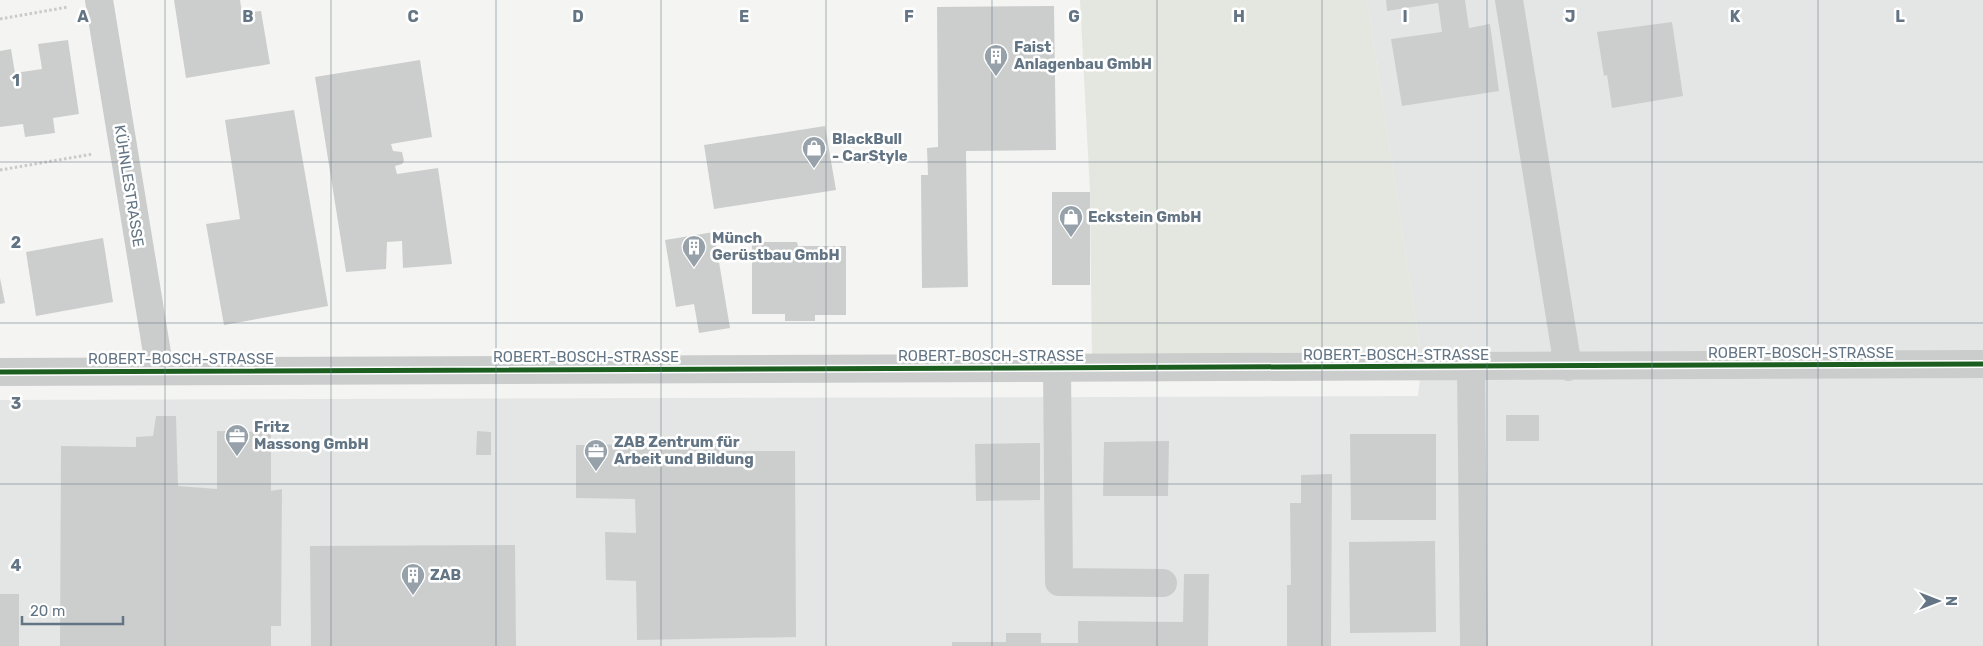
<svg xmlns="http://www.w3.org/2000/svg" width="1983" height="646" font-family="Rubik,sans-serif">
	<rect width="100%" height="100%" fill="#f4f4f2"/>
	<!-- built -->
	<path fill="#e4e6e5" d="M1367,0H1983V646H0V400L1418,396L1422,361Z"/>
	<!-- green -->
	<path fill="#e4e7e0" d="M1080,0H1367L1422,361L1092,360L1090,192Z"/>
	<!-- building -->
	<path fill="#cccece" d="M174,0H240L242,13L261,11L270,64L186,78Z
		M1386,0H1465L1469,28L1490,24L1499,91L1402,106L1391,39L1442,32L1438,3L1387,11Z
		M1054,6L1056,150L966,151L968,287L922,288L921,175H928L927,148L938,147L937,7Z
		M1672,22L1683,96L1612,108L1607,75L1604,76L1597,32Z
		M68,40L79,114L53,118L55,133L25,137L23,124L0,127V51L11,49L15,73L42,69L38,44Z
		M420,60L432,137L391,144L393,151L402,152L404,161L402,164L395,166L397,174L438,168L452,264L403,268L402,241L387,242L386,269L346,272L315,77Z
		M294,110L328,306L224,325L206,224L240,219L225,120Z
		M825,126L836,190L714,209L704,145Z
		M1052,192H1090V285H1052Z
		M714,232L730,328L699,333L694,304L676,307L665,240Z
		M103,238L113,302L36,316L26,252Z
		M752,242H797L798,246H846V315H815V321H785V314H752Z
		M0,278L5,303L0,304Z
		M1506,415H1539V441H1506Z
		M156,416H176L178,486L217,489V431L271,432V491L282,489L281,626H271V646H60L61,446L136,447V437L153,436Z
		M477,431L491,432V455H476Z
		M1350,434H1436V520H1351Z
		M1169,441L1168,496H1103L1104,442Z
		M719,443V451H795L796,637L637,640L636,581L606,580L605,532L636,533L635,499L576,498V445Z
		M1040,443V500L976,501L975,444Z
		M1332,474L1331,646H1287V585H1291L1290,503H1301V475Z
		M1435,541L1436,632L1350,633L1349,542Z
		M515,545L516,646H311L310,546Z
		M1184,574H1209L1208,646H952V642H1006V633H1041V643H1078V621L1183,622Z
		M0,594H19V646H0Z"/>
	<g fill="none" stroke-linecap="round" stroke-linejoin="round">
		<!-- path -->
		<path stroke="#cacaca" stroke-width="3" stroke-dasharray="2.5 2.5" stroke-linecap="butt" d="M0,19L68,7
			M0,170L93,154"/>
		<!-- minor -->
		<path stroke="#cbcdcd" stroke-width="28" d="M99,0L160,371
			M1509,0L1568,367
			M1471,367L1474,646
			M1057,368L1059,582L1163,583
			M0,372L1983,364"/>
		<!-- cycleway casing -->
		<g stroke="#fff" stroke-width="8">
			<path id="cycleway" d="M0,372L1983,364"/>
		</g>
		<!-- cycleway -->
		<use href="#cycleway" stroke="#1b5e20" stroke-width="5"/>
	</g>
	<!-- grid -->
	<path fill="none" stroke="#637584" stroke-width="1" stroke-opacity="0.55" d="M165,0V646M331,0V646M496,0V646M661,0V646M826,0V646M992,0V646M1157,0V646M1322,0V646M1487,0V646M1652,0V646M1818,0V646M0,162H1983M0,323H1983M0,484H1983"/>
	<!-- icons -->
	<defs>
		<g id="building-pin" transform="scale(1.25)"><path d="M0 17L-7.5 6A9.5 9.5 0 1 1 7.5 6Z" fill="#96a1aa" stroke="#fff"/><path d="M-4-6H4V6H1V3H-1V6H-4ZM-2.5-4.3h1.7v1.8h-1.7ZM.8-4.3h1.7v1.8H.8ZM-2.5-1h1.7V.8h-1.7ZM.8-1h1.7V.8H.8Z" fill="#fff"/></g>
		<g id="shop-pin" transform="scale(1.25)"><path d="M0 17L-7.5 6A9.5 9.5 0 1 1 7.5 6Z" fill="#96a1aa" stroke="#fff"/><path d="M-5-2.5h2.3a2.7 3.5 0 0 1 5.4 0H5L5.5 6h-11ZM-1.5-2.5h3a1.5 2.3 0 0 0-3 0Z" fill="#fff"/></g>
		<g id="office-pin" transform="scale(1.25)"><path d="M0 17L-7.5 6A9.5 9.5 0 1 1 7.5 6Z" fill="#96a1aa" stroke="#fff"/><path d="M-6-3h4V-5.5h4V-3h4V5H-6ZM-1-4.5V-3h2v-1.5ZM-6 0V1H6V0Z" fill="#fff"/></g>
	</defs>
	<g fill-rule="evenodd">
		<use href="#building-pin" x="996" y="56"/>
		<use href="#shop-pin" x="814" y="148"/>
		<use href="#shop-pin" x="1071" y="217"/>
		<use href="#building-pin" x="694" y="247"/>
		<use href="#office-pin" x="237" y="436"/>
		<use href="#office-pin" x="596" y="451"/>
		<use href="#building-pin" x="413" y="575"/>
	</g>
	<g text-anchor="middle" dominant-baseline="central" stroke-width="5" stroke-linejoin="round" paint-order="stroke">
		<!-- poi labels -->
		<g font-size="15" font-weight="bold" fill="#637584" stroke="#fff" text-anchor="start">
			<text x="1014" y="47">Faist<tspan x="1014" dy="17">Anlagenbau GmbH</tspan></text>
			<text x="832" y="139">BlackBull<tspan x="832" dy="17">- CarStyle</tspan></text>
			<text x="1088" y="217">Eckstein GmbH</text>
			<text x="712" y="238">Münch<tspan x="712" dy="17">Gerüstbau GmbH</tspan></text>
			<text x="254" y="427">Fritz<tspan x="254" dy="17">Massong GmbH</tspan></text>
			<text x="614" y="442">ZAB Zentrum für<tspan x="614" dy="17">Arbeit und Bildung</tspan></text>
			<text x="430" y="575">ZAB</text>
		</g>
		<!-- street labels -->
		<g font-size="15" fill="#637584" stroke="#fff">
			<text transform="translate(129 186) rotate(81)">KÜHNLESTRASSE</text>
			<text x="1801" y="353">ROBERT-BOSCH-STRASSE</text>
			<text x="1396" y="355">ROBERT-BOSCH-STRASSE</text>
			<text x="991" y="356">ROBERT-BOSCH-STRASSE</text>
			<text x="586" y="357">ROBERT-BOSCH-STRASSE</text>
			<text x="181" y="359">ROBERT-BOSCH-STRASSE</text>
		</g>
	</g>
	<g font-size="16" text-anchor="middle" font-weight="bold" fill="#637584" stroke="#fff" stroke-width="5" stroke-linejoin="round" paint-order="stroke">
		<text x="83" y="22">A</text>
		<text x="248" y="22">B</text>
		<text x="413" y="22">C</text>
		<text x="578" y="22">D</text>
		<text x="744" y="22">E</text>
		<text x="909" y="22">F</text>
		<text x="1074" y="22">G</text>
		<text x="1239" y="22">H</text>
		<text x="1405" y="22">I</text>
		<text x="1570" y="22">J</text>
		<text x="1735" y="22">K</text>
		<text x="1900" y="22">L</text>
		<text x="16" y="86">1</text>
		<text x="16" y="248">2</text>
		<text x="16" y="409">3</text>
		<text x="16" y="571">4</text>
	</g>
	<!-- north arrow -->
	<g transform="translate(1938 601) rotate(90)" stroke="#ffffff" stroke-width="4" paint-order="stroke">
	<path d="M0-4L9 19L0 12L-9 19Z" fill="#637584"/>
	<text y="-8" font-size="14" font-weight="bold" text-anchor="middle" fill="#637584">N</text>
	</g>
	<!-- scale -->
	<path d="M22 616v8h101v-8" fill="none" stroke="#637584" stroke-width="2.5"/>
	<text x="30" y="616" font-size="15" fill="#637584" stroke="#ffffff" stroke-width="4" paint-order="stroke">20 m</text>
</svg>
